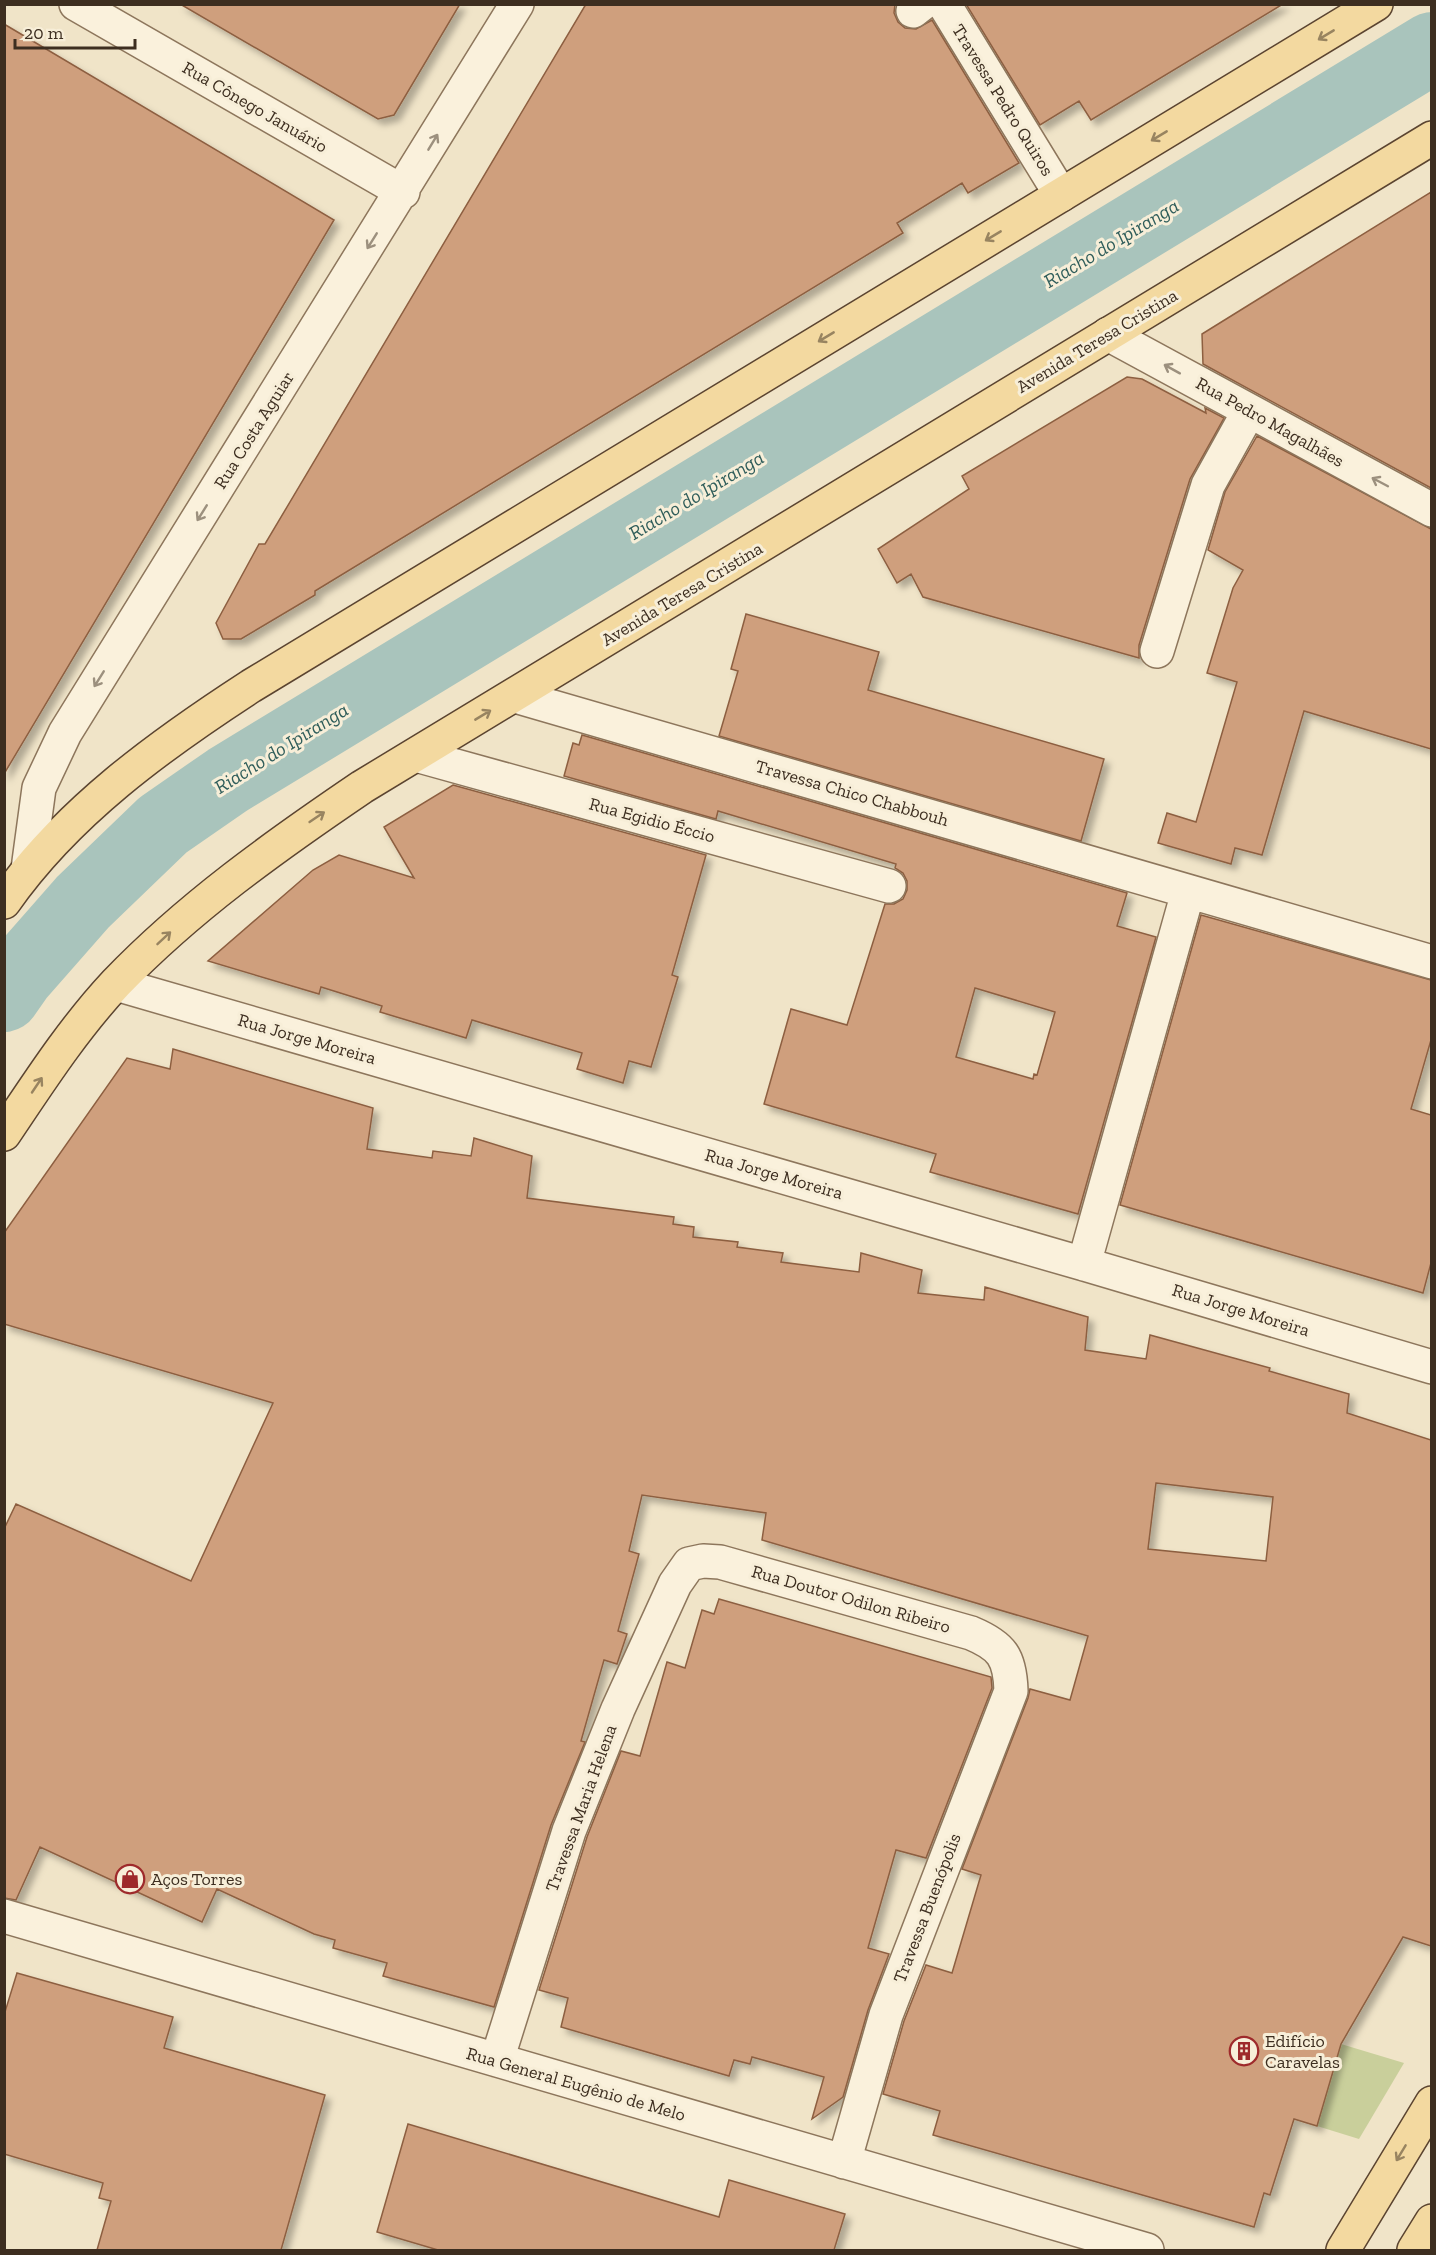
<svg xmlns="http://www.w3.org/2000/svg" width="1436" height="2255" font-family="'Zilla Slab',serif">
	<defs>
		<filter id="shadow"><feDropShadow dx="5.5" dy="5.5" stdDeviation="3" flood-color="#0004"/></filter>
	</defs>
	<rect width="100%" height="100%" fill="#f0e4c8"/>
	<!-- green -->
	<path fill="#c9cf9b" d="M1341,2044L1404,2063L1359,2139L1317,2126Z"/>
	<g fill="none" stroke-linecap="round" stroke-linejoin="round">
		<!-- river -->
		<path stroke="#a9c4bc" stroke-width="72" d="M4,996L18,976L83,902L163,825L228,780L1432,48"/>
	</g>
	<!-- building -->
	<path fill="#cf9f7d" stroke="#8d5f41" stroke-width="1.5" fill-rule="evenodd" filter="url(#shadow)" d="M180,4H460L394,115L378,119Z
		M586,4H895L894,13L898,22L905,28L916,29L932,20L1019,163L968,193L962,183L897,223L903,233L315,591V595L241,639H223L216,623L259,544H265Z
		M966,4H1283L1091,120L1079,101L1040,125Z
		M4,24L334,220L4,774Z
		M1431,192V488L1203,364L1202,334Z
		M1127,377L1142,379L1206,413L1205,408L1224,418L1190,479L1139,645V658L923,597L911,574L897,583L878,549L969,489L962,476Z
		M1257,436L1431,529V749L1304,711L1262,855L1235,848L1231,864L1158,843L1167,813L1196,822L1237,682L1207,673L1233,588L1243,570L1208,550L1225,492Z
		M746,614L879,652L868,690L1104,759L1081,841L719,736L738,671L731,669Z
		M582,735L1127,893L1117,926L1156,937L1078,1214L930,1172L936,1154L764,1104L791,1009L847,1025L885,904H894L903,899L907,890V881L903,873L895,868L896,864L718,811L716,819L564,776L573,743L579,745ZM975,988L1055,1012L1037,1075L1034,1074L1033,1079L956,1057Z
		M453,785L706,855L672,975L678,977L651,1067L629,1061L623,1083L577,1069L582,1053L472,1020L466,1038L380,1012L382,1006L321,987L319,994L208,961L313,870L339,855L414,878L384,827Z
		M1201,915L1431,980V1040L1411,1109L1431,1115V1263L1423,1293L1120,1205Z
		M173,1049L373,1108L367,1149L432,1158L433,1151L471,1156L474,1138L532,1156L527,1198L674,1217L673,1224L694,1227L693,1237L738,1242L737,1247L783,1253L781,1262L859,1272L861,1253L922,1270L918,1293L984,1300L985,1287L1088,1317L1085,1350L1146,1359L1150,1335L1270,1368L1269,1371L1349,1394L1347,1413L1431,1440V1946L1403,1937L1341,2044L1317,2126L1294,2119L1270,2195L1264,2193L1254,2227L933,2135L940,2111L883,2094L904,2021L926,1965L952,1973L981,1875L962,1869L1028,1698L1030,1689L1070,1700L1088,1636L762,1540L766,1513L642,1495L629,1551L639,1554L618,1631L627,1634L617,1664L604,1660L581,1741L585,1742L551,1825L494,2007L383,1976L387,1963L333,1948L335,1940L314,1934L217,1889L202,1922L40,1847L16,1900L4,1898V1529L16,1504L191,1581L273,1403L4,1324V1233L127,1058L170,1069ZM1156,1483L1273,1497L1266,1561L1148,1549Z
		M719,1599L991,1677L992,1688L926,1858L896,1850L868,1948L889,1954L868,2010L843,2097L812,2119L824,2077L752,2057L750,2064L734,2060L729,2076L561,2027L568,1998L539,1990L587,1837L621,1751L640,1756L667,1662L685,1668L702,1610L714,1614Z
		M17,1973L173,2017L164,2048L325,2095L281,2250H97L111,2201L99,2198L103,2183L4,2154V2015Z
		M408,2124L719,2217L729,2180L845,2214L834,2250H438L377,2232Z"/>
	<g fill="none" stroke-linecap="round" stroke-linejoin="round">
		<!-- minor casing -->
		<g stroke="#8d765c" stroke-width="36">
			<path id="minor" d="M76,4L403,192
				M944,4L1061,195
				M913,11L922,4
				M1108,334L1432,510
				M1157,651L1208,485L1249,411
				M515,696L1432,962
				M416,755L889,886
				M28,869L39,788L65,733L517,4
				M116,984L1084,1264L1432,1367
				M1084,1264L1188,892
				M4,1916L1147,2250
				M497,2060L569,1831L618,1709L675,1584L689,1564L703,1561L720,1562L971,1633C1002,1646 1010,1657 1011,1691L886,2015L844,2162"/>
		</g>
		<!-- major casing -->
		<g stroke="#5b4430" stroke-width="36">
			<path id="major" d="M4,902C67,812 160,745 251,686L1376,4
				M4,1134C39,1082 73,1029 116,983C189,907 275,846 362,787L1432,138
				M1343,2250L1432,2103
				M1414,2250L1432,2221"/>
		</g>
		<!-- minor -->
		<use href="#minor" stroke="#faf1dc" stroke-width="33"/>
		<!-- major -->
		<use href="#major" stroke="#f3d9a0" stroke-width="33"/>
	</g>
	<!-- one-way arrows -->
	<defs><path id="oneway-shaft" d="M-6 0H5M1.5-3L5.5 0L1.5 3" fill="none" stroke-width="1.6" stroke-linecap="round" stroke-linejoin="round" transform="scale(1.5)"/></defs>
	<g stroke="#988460">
		<use href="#oneway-shaft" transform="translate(1326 35) rotate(149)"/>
		<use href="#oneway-shaft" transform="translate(1159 136) rotate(149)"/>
		<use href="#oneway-shaft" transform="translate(993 236) rotate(149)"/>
		<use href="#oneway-shaft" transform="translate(826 337) rotate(149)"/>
		<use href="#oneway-shaft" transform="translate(483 715) rotate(-31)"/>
		<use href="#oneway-shaft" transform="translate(317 817) rotate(-34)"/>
		<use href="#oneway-shaft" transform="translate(164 938) rotate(-43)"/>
		<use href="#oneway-shaft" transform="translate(37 1085) rotate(-56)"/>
		<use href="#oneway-shaft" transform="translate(1401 2153) rotate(121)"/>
	</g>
	<g stroke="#9c907e">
		<use href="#oneway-shaft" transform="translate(433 142) rotate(-59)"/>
		<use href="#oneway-shaft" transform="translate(372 241) rotate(122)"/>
		<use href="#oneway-shaft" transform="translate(1172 369) rotate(-151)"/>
		<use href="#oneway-shaft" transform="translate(1380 482) rotate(-152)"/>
		<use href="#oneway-shaft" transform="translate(202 513) rotate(122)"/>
		<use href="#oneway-shaft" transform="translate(99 679) rotate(122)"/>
	</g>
	<!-- icons -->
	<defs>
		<g id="shop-ring" transform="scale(1.5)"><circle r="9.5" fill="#f7eed8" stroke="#9e2a2b" stroke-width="1.5"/><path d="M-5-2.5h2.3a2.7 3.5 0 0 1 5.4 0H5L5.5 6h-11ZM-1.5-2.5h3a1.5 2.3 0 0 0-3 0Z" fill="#9e2a2b"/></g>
		<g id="building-ring" transform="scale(1.5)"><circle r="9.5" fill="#f7eed8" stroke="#9e2a2b" stroke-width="1.5"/><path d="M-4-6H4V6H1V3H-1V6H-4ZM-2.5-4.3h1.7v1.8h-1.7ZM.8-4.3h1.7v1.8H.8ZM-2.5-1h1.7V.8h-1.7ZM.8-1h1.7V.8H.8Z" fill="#9e2a2b"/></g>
	</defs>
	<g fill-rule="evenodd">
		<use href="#shop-ring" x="130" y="1879"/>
		<use href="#building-ring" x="1244" y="2051"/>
	</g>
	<g text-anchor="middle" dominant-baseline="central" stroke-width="6" stroke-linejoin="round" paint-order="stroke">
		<!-- street labels -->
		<g font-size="18" fill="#3d2e20" stroke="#f7eed8">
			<text transform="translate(1003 100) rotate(58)">Travessa Pedro Quiros</text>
			<text transform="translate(255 107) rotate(30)">Rua Cônego Januário</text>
			<text transform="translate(1097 341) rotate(-31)">Avenida Teresa Cristina</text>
			<text transform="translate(1270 422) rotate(29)">Rua Pedro Magalhães</text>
			<text transform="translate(254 430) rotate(-58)">Rua Costa Aguiar</text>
			<text transform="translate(682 594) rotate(-31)">Avenida Teresa Cristina</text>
			<text transform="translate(852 793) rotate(16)">Travessa Chico Chabbouh</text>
			<text transform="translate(652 820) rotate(15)">Rua Egidio Éccio</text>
			<text transform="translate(307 1039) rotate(16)">Rua Jorge Moreira</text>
			<text transform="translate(774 1174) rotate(16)">Rua Jorge Moreira</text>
			<text transform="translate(1241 1310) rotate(17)">Rua Jorge Moreira</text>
			<text transform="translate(851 1599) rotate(16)">Rua Doutor Odilon Ribeiro</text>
			<text transform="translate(581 1808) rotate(-70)">Travessa Maria Helena</text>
			<text transform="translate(927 1908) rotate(-69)">Travessa Buenópolis</text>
			<text transform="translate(576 2084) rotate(16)">Rua General Eugênio de Melo</text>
		</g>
		<!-- poi labels -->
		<g font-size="18" fill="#3d2e20" stroke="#f7eed8" text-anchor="start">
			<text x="151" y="1879">Aços Torres</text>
			<text x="1265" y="2041">Edifício<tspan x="1265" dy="21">Caravelas</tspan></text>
		</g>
		<!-- water labels -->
		<g font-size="20" font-style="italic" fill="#2f5d5a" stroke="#f7eed8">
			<text transform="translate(1111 243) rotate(-31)">Riacho do Ipiranga</text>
			<text transform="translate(696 495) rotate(-31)">Riacho do Ipiranga</text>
			<text transform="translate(281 748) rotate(-32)">Riacho do Ipiranga</text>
		</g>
	</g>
	<!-- border -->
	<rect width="1436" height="2255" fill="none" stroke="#3d2e20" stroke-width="12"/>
	<!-- scale -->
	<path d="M15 39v9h120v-9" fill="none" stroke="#3d2e20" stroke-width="3"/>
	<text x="24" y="39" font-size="18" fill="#3d2e20" stroke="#f7eed8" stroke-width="4.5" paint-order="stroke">20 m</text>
</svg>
